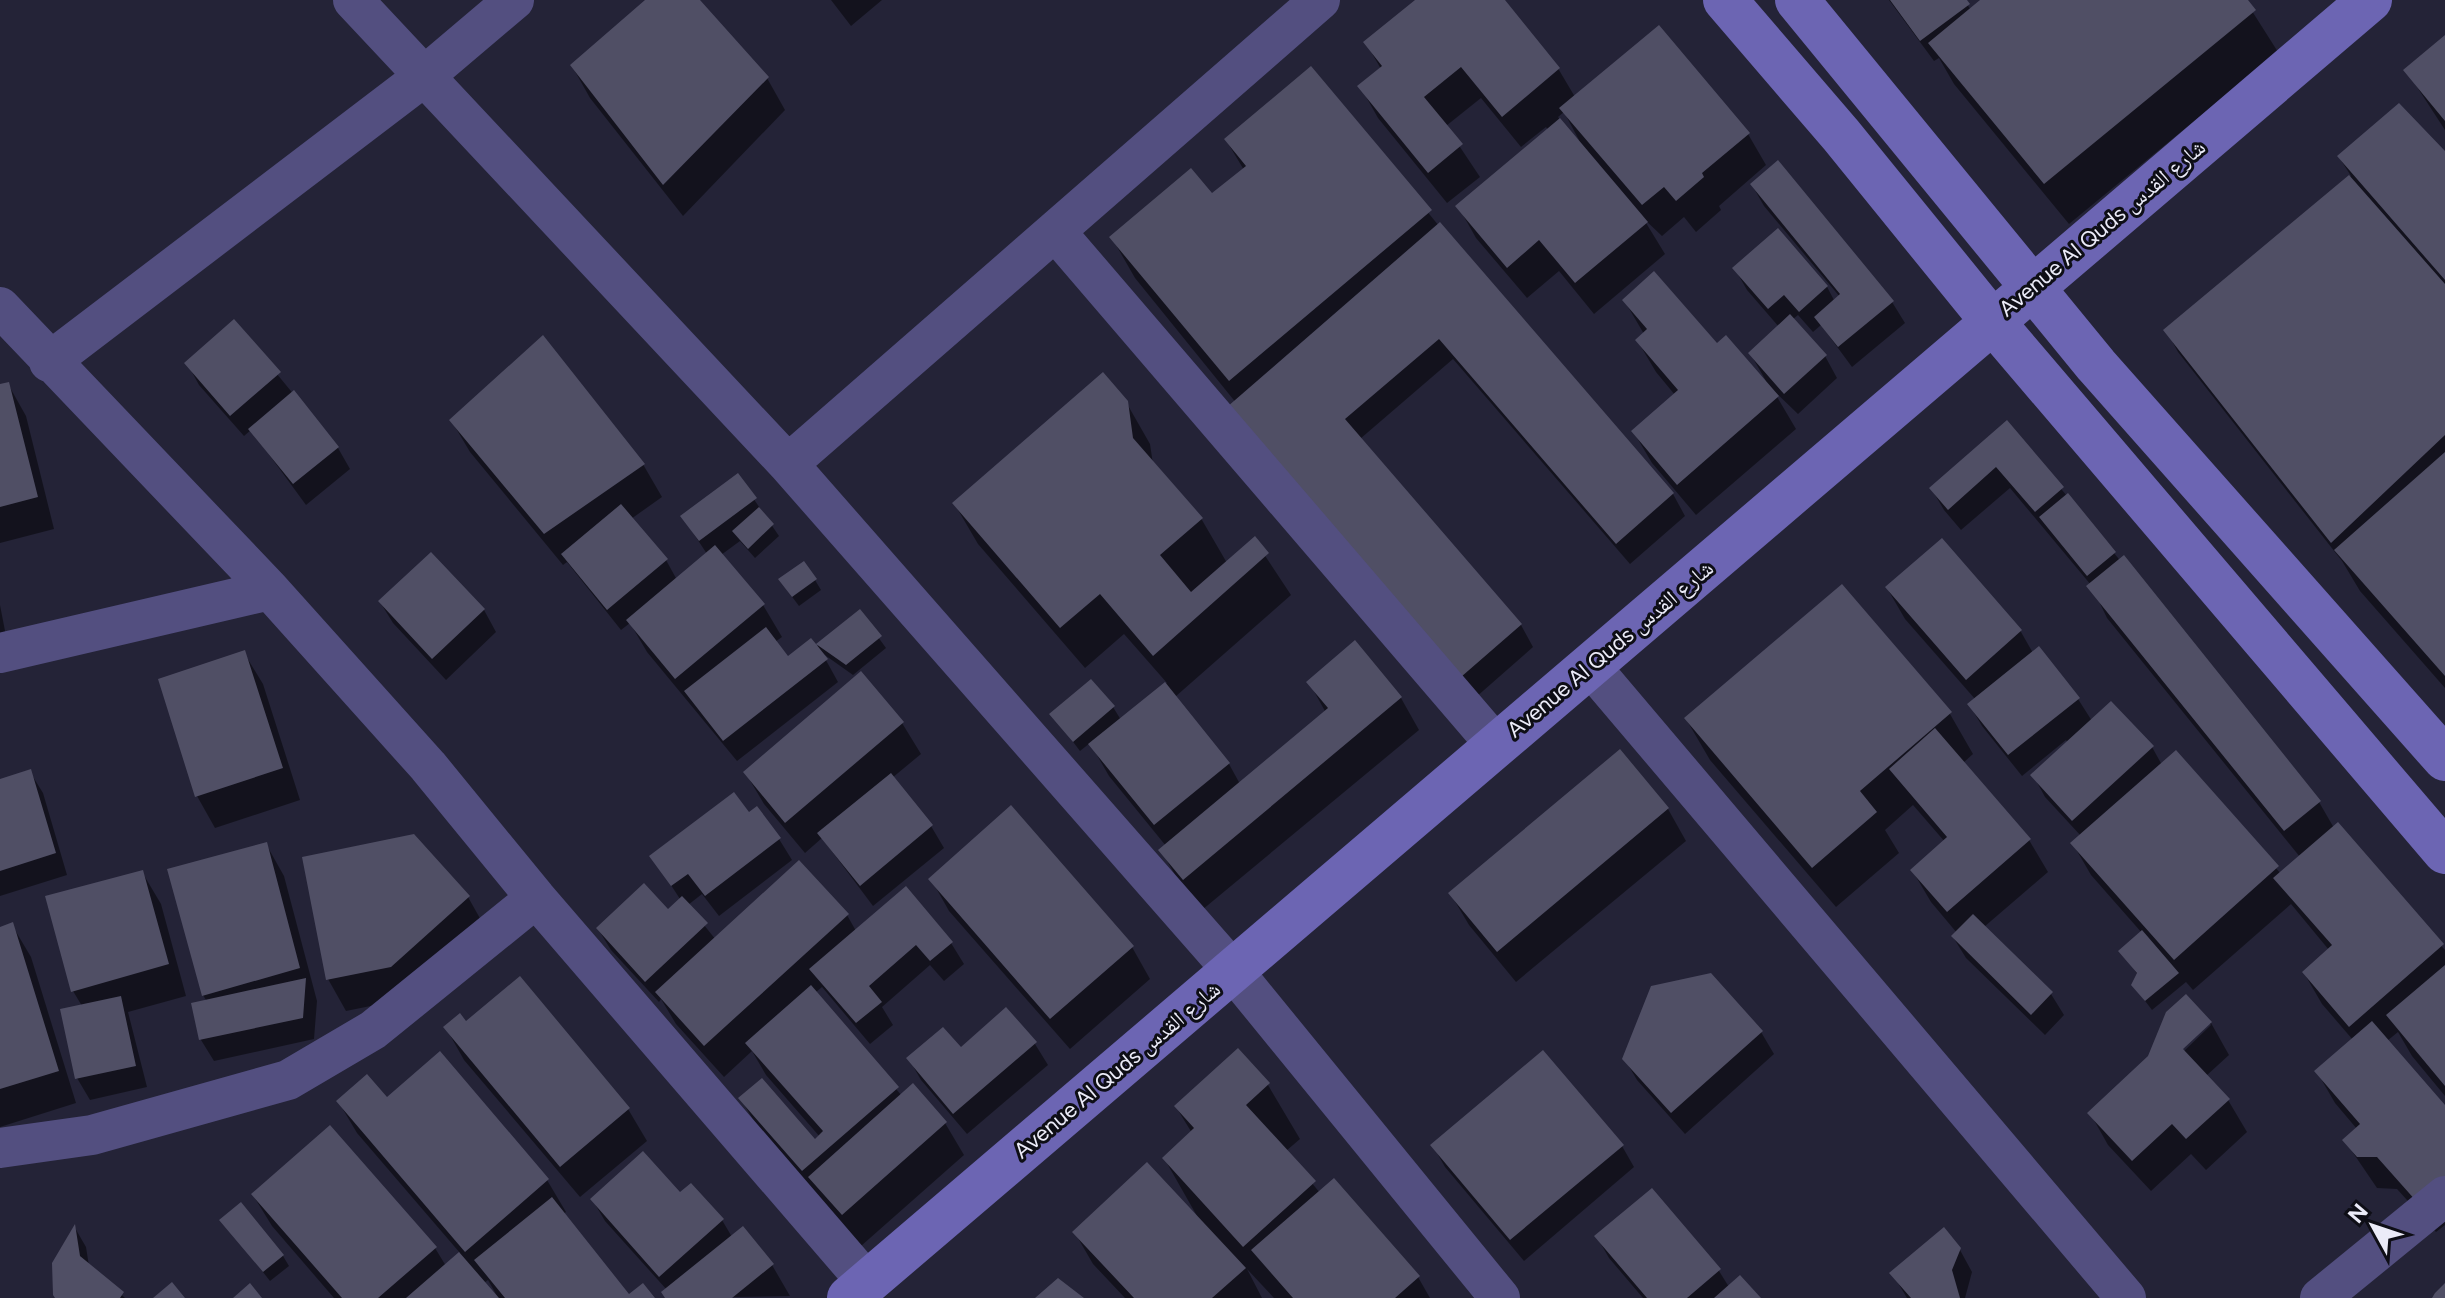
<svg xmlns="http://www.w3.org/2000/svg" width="2445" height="1298" font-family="Figtree,'Noto Naskh Arabic',sans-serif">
	<rect width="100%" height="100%" fill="#242337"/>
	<!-- shadow -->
	<path fill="#0007" fill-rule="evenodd" d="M648,0H697L767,78L785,110L683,216L590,98L572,66Z
		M831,0H882L851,26Z
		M1419,0H1502L1559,70L1575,97L1748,134L1766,165L1719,206L1721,210L1696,232L1684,217L1662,236L1643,218L1665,254L1594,314L1559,271L1527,298L1476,238L1458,206L1548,130L1546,127L1521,147L1481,98L1446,126L1480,177L1447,203L1378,118L1360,86L1381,69L1366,43ZM1564,112L1579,140L1577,141L1558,117Z
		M1889,0H1964L1971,10L1983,0H2245L2278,52L2069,224L1954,84L1939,58L1934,61Z
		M2445,38V130L2406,70Z
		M1311,69L1439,226L1673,494L1685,516L1630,564L1453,359L1360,439L1521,625L1533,647L1475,698L1135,278L1112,238L1212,196L1244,170L1226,140Z
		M2445,153V688L2360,591L2342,561L2178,352L2166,330L2351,176L2339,157Z
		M1752,185L1892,302L1905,323L1852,367L1821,325L1813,332L1798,315L1792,320L1825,356L1837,378L1798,414L1773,390L1796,429L1696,515L1652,463L1633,431L1675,395L1656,372L1637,340L1644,334L1624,300L1716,345L1766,381L1750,353L1779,327L1747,290L1735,269L1825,283L1835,302L1840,297L1764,206Z
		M234,322L338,448L350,469L306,505L251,430L244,436L199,385L187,363Z
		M543,338L644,466L662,497L631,519L666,560L677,580L707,554L682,516L738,476L779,536L755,558L740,541L721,555L763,605L782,637L775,642L788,658L816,647L860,612L886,648L853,675L822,653L838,682L737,761L647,652L630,623L621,630L567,562L563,565L470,452L451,420Z
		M8,384L26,416L54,529L0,543V386Z
		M1126,402L1150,444L1153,464L1202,520L1227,563L1254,539L1291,595L1175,697L1229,764L1240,784L1326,713L1309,682L1354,643L1401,698L1419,730L1202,910L1179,882L1161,850L1166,846L1109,776L1090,743L1080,751L1052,714L1113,707L1121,720L1167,683L1124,634L1085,668L978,544L954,503Z
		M2006,422L2319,802L2334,828L2445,950V1096L2412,1056L2398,1032L2387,1041L2445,1108V1225L2436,1232L2397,1189L2377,1188L2345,1141L2357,1129L2335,1103L2317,1072L2353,1040L2322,1004L2304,973L2329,950L2291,904L2193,990L2186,982L2152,1010L2133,985L2138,975L2121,951L2142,933L2091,875L2073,844L2081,836L2045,797L2033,775L2068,743L2066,740L2022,776L1982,726L1969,704L1975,699L1905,619L1887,588L1942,541L2021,632L2033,653L2078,699L2092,721L2152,747L2162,765L2176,752L2281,874L2300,857L2107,618L2091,585L2010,488L1961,530L1944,510L1931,488Z
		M431,555L484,610L496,632L446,680L393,623L380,602Z
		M815,580L821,590L799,606L787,590Z
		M0,605L6,636L0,638Z
		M244,653L263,684L300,800L215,828L197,796Z
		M1950,714L1973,754L1963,763L2029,840L2048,872L1984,927L2051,994L2064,1015L2045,1035L1966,958L1953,937L1957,933L1931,902L1912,870L1945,842L1913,805L1885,830L1899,853L1836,907L1710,760L1686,719Z
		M902,723L921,754L892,778L931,826L944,848L873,906L822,838L805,853L764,804L745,772Z
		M1620,752L1668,809L1686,841L1516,982L1469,925L1450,893Z
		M30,772L43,793L67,875L0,896V781Z
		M748,814L779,839L792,860L719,916L702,894L688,905L716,940L847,915L856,931L951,943L964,964L944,981L930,965L882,1007L893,1025L870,1044L822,987L815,993L902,1096L945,1123L964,1155L861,1246L759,1130L741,1099L815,1142L820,1137L766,1075L752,1051L724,1077L676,1024L661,999L659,1002L611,950L598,929L668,911L680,899L652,856Z
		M266,844L284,876L317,1001L314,1039L214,1061L201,1040L194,1005L207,1002L203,995Z
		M142,872L161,904L186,996L128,1012L147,1087L90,1100L77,1078L82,1006L73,991Z
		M931,879L1132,947L1150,979L1070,1049L949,911Z
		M468,897L486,929L410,998L346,1011L328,979Z
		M12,925L31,957L76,1103L0,1127V929Z
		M2186,996L2211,1023L2229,1055L2206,1076L2228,1100L2247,1132L2206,1170L2191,1154L2151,1191L2108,1145L2090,1113L2150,1057L2168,1013ZM2209,1022L2211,1025L2183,1052V1046Z
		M1006,1010L1035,1044L1048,1065L967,1134L921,1080L909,1059L961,1050Z
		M466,1024L628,1109L647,1141L580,1197L464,1060L446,1028Z
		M1761,1032L1774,1054L1685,1134L1637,1080L1624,1058Z
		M1238,1051L1268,1085L1300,1139L1286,1151L1320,1193L1418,1277L1430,1298H1274L1247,1269L1262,1298H1125L1093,1264L1075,1233L1197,1216L1164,1158L1192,1133L1176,1107Z
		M386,1100L547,1180L566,1212L563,1214L629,1297L653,1298H334L272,1226L253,1195L435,1248L446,1266L460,1253L357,1133L338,1101ZM488,1280L497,1296L495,1297L484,1283Z
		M1433,1146H1622L1634,1167L1524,1261L1445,1167Z
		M1651,1191L1719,1271L1729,1287L1758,1298H1643L1609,1258L1597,1237Z
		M680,1195L722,1220L732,1237L772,1265L790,1296L666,1298L667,1290L605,1221L592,1199Z
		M222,1220L283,1256L289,1266L270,1281Z
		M75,1228L86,1247L89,1266L125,1298H57Z
		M1960,1250L1972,1272L1965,1298H1907L1892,1273Z"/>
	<!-- building -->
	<path fill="#504f65" d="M645,0H700L769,77L663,185L570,65Z
		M1415,0H1505L1560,68L1502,117L1461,67L1424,97L1463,144L1428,173L1357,86L1382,66L1363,42Z
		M1890,0H1967L1970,4L1920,41Z
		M1980,0H2248L2256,10L2044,184L1928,43Z
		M1659,25L1750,133L1702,173L1704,177L1676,201L1664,187L1642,205L1559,108Z
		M2445,35V121L2403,70Z
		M1311,66L1432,210L1229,381L1109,237L1191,168L1212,193L1246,166L1224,139Z
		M2399,103L2445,151V280L2337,156Z
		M1560,118L1648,222L1575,283L1539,240L1507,268L1455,206Z
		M1778,160L1894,301L1838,347L1814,317L1840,294L1750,184Z
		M2349,175L2445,284V435L2331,543L2163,330Z
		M1440,222L1674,493L1616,544L1439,339L1345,419L1522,624L1461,677L1227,407Z
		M1778,228L1828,286L1799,312L1784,295L1768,309L1732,268Z
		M1654,271L1717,343L1726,335L1779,396L1677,485L1631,431L1678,390L1635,340L1647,329L1622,300Z
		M1790,314L1827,355L1784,394L1748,353Z
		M234,319L281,372L230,416L184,363Z
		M543,335L645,464L544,534L449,420Z
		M1103,372L1128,401L1133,438L1203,518L1160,555L1191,592L1255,536L1269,553L1153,656L1100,594L1060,628L952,503Z
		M9,382L38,497L0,507V384Z
		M294,390L339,447L293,484L248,429Z
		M2007,420L2064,487L2035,512L1996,467L1948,510L1929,488Z
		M2445,452V676L2334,550Z
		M738,473L757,498L699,541L680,516Z
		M2068,493L2116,552L2087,576L2039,517Z
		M621,504L668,559L607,610L561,554Z
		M759,507L774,524L748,549L732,531Z
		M1942,538L2022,630L1966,680L1885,587Z
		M715,545L765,604L675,679L626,620Z
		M431,552L485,609L432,659L378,601Z
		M2124,555L2321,801L2284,831L2086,586Z
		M804,561L817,579L792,597L778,579Z
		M1842,584L1952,712L1860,791L1877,812L1812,868L1684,718Z
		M860,609L882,636L846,665L816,644L828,659L723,741L684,691L766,627L788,656L811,638L816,644Z
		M1355,640L1402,697L1183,880L1158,850L1328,708L1306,682Z
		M2039,646L2080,698L2008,755L1967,704Z
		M245,650L283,768L195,797L158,679Z
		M861,671L904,722L785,823L743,772Z
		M1091,679L1115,706L1073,742L1049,714Z
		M1165,682L1230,763L1154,825L1088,744Z
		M2111,701L2154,746L2072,821L2030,775Z
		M1935,728L2031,839L1947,912L1910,870L1947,837L1889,769Z
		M1620,749L1669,808L1497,952L1448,893Z
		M2176,750L2279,866L2174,960L2070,843Z
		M31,769L56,853L0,871V779Z
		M891,773L933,825L860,886L817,833Z
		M734,792L749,812L757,806L781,838L705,896L688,874L671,886L649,856Z
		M1011,805L1134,946L1050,1019L928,879Z
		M2338,822L2444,944L2349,1027L2302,972L2332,945L2273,878Z
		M414,834L470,896L391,967L326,980L302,857Z
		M267,842L300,968L202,996L167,869Z
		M799,860L849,914L704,1046L655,992Z
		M143,870L169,964L71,992L45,896Z
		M644,883L668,909L682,896L708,923L645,982L596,928Z
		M906,886L953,942L930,961L916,945L869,986L882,1002L856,1023L809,969Z
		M1973,914L2053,992L2031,1015L1951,936Z
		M13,922L59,1071L0,1089V927Z
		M2142,930L2179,973L2145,1001L2131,985L2137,973L2118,951Z
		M2445,965V1086L2386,1015Z
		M1711,973L1763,1031L1671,1113L1622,1059L1651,986Z
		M520,976L630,1108L560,1167L443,1027L460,1013L466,1021Z
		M306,978L303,1018L199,1040L191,1003Z
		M811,985L899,1087L802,1171L738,1098L762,1078L815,1139L823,1131L745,1043Z
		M2186,994L2212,1022L2183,1049L2230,1099L2186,1139L2172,1124L2132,1161L2087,1113L2148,1056L2166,1012Z
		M121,996L136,1066L75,1079L60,1009Z
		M1006,1007L1037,1042L953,1114L906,1058L943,1027L961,1047Z
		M2372,1021L2445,1105V1177L2417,1202L2377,1157H2357L2342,1140L2360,1124L2314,1071Z
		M1238,1048L1270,1083L1246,1105L1316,1181L1243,1247L1162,1158L1194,1128L1174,1106Z
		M1543,1050L1624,1145L1510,1240L1430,1145Z
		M440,1051L549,1179L465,1252L336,1101L367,1074L387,1097Z
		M913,1083L947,1122L842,1215L808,1177Z
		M330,1125L437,1247L378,1298H342L251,1194Z
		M643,1151L680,1192L691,1183L724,1219L659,1277L590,1199Z
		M1147,1162L1246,1268L1212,1298H1134L1072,1232Z
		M1334,1178L1420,1276L1395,1298H1293L1251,1250Z
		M1652,1188L1721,1269L1687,1298H1647L1594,1236Z
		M552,1197L629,1294L643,1283L655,1298H505L474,1260Z
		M241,1202L284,1255L263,1272L219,1220Z
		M75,1224L80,1256L124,1292L120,1298H55L53,1295L52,1263Z
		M743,1226L774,1264L732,1298H665L661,1292Z
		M1944,1227L1961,1248L1952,1270L1960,1298H1911L1889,1273Z
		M459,1252L499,1298H406Z
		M1740,1275L1761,1298H1714Z
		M1058,1278L1084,1298H1035Z
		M172,1282L185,1298H153Z
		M250,1283L262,1298H233Z
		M2445,1283V1298H2432L2435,1293Z"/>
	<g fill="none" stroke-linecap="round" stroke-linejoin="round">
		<!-- street -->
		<path stroke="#534f80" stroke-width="40" d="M353,0L788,464L1234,972L1500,1298
			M1055,231L1496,745
			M0,307L270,590L428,766L536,898L867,1282
			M49,362L422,78L514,0
			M788,464L1320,0
			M0,653L270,590
			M1591,667L2126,1298
			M0,1148L92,1135L288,1080L373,1030L536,898
			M2320,1298L2445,1196"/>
		<!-- secondary -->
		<path stroke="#6c65b3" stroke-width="44" d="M1725,0L1841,135L1992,321L2445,852
			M1797,0L2096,365L2445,759
			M849,1298L2370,0"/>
	</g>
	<g text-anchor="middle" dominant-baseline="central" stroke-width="6" stroke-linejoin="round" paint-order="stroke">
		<!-- street labels -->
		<g font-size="22" fill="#ebebf8" stroke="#0e0e16">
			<text transform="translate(2102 228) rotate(-40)">Avenue Al Quds شارع القدس</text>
			<text transform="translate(1610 649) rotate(-40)">Avenue Al Quds شارع القدس</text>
			<text transform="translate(1117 1070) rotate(-40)">Avenue Al Quds شارع القدس</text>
		</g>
	</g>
	<!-- north arrow -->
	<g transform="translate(2373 1226) rotate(310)" stroke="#0e0e16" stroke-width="6" paint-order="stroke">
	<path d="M0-6L14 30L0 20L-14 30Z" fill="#ebebf8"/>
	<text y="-12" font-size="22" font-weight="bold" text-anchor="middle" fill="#ebebf8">N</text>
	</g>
</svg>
